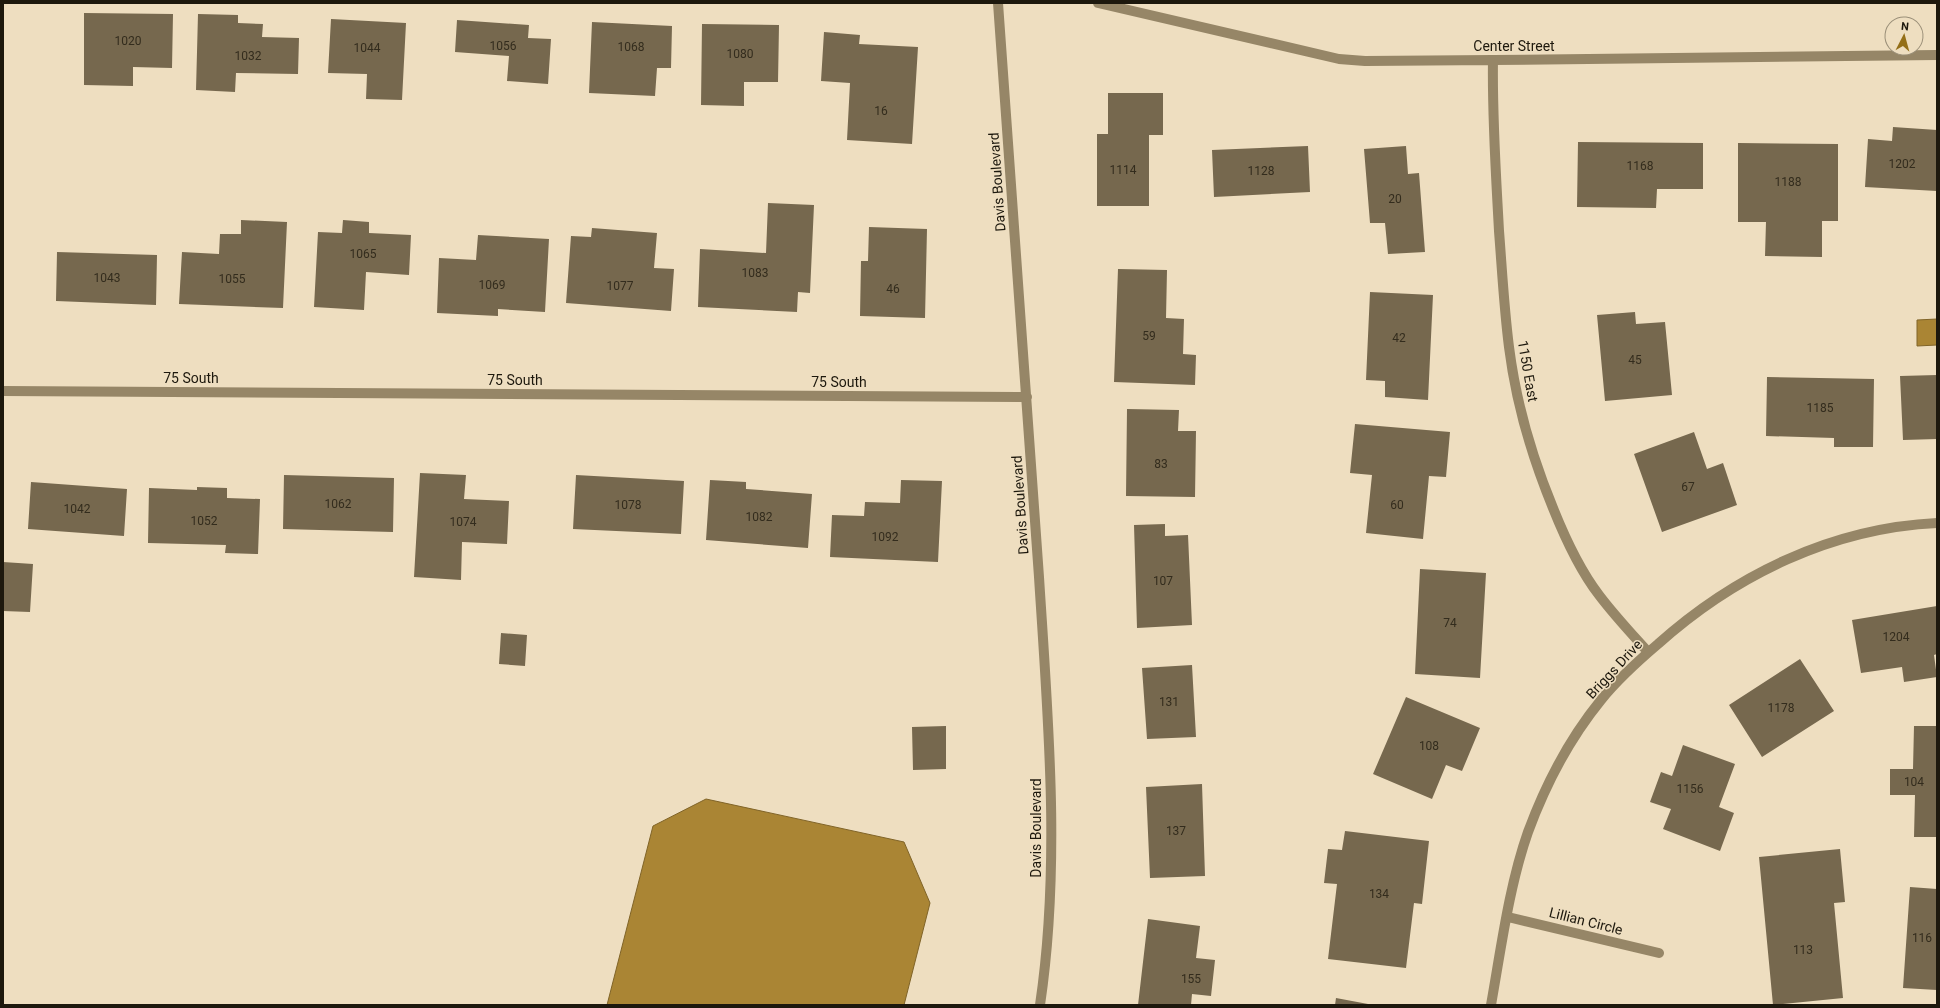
<svg xmlns="http://www.w3.org/2000/svg" width="1940" height="1008" font-family="Roboto,sans-serif">
	<rect width="100%" height="100%" fill="#eedec0"/>
	<!-- water -->
	<path fill="#aa8534" stroke="#806428" d="M1937,319V345L1917,346V320Z
		M706,799L904,842L930,903L904,1005H607L653,826Z"/>
	<!-- building -->
	<path fill="#76684e" d="M84,13L173,14L172,68L133,67V86L84,85Z
		M198,14L238,15V23L263,24L262,37L299,38L298,74L236,73L235,92L196,90Z
		M331,19L406,23L402,100L366,99L367,74L328,73Z
		M457,20L529,25L528,38L551,39L548,84L507,81L509,56L455,52Z
		M592,22L672,26L671,68H657L655,96L589,93Z
		M702,24L779,25L778,82H744V106L701,105Z
		M824,32L860,35L859,44L918,47L912,144L847,140L850,83L821,81Z
		M1108,93H1163V135H1149V206H1097V134H1108Z
		M1893,127L1937,130V191L1865,187L1868,139L1892,141Z
		M1578,142L1703,143V189H1657L1656,208L1577,207Z
		M1738,143L1838,144V221H1822V257L1765,256L1766,222H1738Z
		M1308,146L1310,192L1214,197L1212,150Z
		M1406,146L1408,174L1419,173L1425,252L1388,254L1385,223H1370L1364,149Z
		M768,203L814,205L810,293L798,292L797,312L698,307L700,249L766,253Z
		M241,220L287,222L283,308L179,304L182,252L219,254L220,234H241Z
		M343,220L369,222V233L411,235L409,275L366,272L364,310L314,307L318,232L342,233Z
		M869,227L927,229L925,318L860,316L861,261H868Z
		M592,228L657,233L654,268L674,269L671,311L566,303L571,236L591,237Z
		M478,235L549,239L545,312L498,309V316L437,313L439,258L476,260Z
		M57,252L157,255L156,305L56,301Z
		M1118,269L1167,270L1166,318L1184,319L1183,354L1196,355L1195,385L1114,382Z
		M1370,292L1433,295L1428,400L1385,397V381L1366,380Z
		M1635,312L1636,324L1665,322L1672,395L1605,401L1597,315Z
		M1937,375V439L1903,440L1900,376Z
		M1767,377L1874,379L1873,447H1834V438L1766,436Z
		M1127,409L1179,410L1178,431H1196L1195,497L1126,496Z
		M1355,424L1450,432L1446,477L1429,476L1423,539L1366,533L1372,475L1350,473Z
		M1694,432L1707,469L1723,463L1737,505L1662,532L1634,454Z
		M420,473L466,475L464,499L509,501L507,544L462,542L461,580L414,577Z
		M284,475L394,478L393,532L283,529Z
		M576,475L684,481L681,534L573,529Z
		M710,480L746,482V489L812,494L808,548L706,540Z
		M901,480L942,481L938,562L830,557L832,515L864,516L865,502L900,503Z
		M31,482L127,489L124,536L28,529Z
		M197,487L227,488V498L260,499L258,554L225,553L226,545L148,543L149,488L197,490Z
		M1165,524V536L1188,535L1192,625L1137,628L1134,525Z
		M3,562L33,564L30,612L3,611Z
		M1420,569L1486,573L1480,678L1415,674Z
		M1937,606V654L1934,655L1937,677L1904,682L1902,667L1861,673L1852,620Z
		M501,633L527,635L525,666L499,664Z
		M1800,659L1834,711L1762,757L1729,705Z
		M1192,665L1196,737L1147,739L1142,668Z
		M1406,697L1480,728L1462,771L1446,765L1432,799L1373,774Z
		M946,726V769L913,770L912,727Z
		M1914,726H1937V837H1914L1915,795H1890V769H1913Z
		M1683,745L1735,764L1719,807L1734,813L1720,851L1663,829L1671,809L1650,802L1661,772L1672,776Z
		M1202,784L1205,876L1150,878L1146,787Z
		M1345,831L1429,841L1422,904L1414,903L1406,968L1328,959L1337,884L1324,883L1328,849L1342,850Z
		M1840,849L1845,902L1834,903L1843,998L1773,1005L1759,857Z
		M1910,887L1937,889V990L1903,988Z
		M1148,919L1200,926L1196,958L1215,960L1211,996L1192,994L1191,1005H1138Z
		M1336,998L1368,1004V1005H1335Z"/>
	<g fill="none" stroke-linecap="round" stroke-linejoin="round">
		<!-- minor -->
		<path stroke="#968667" stroke-width="10" d="M998,3C1011,194 1026,386 1039,577C1048,719 1061,863 1040,1005
			M1098,3L1339,59L1365,61L1493,60L1937,55
			M1493,60C1492,117 1496,174 1499,231C1502,269 1504,308 1509,347C1516,403 1532,457 1553,508C1565,538 1579,569 1599,595C1614,615 1631,633 1648,652
			M3,391L1027,397
			M1508,917L1659,953
			M1491,1005C1501,949 1509,886 1528,832C1545,786 1570,738 1601,700C1618,679 1638,661 1658,644C1735,575 1832,528 1937,523"/>
	</g>
	<g text-anchor="middle" dominant-baseline="central" stroke-width="3" stroke-linejoin="round" paint-order="stroke">
		<!-- number labels -->
		<g font-size="12" fill="#332c1d">
			<text x="128" y="41">1020</text>
			<text x="503" y="46">1056</text>
			<text x="631" y="47">1068</text>
			<text x="367" y="48">1044</text>
			<text x="740" y="54">1080</text>
			<text x="248" y="56">1032</text>
			<text x="881" y="111">16</text>
			<text x="1902" y="164">1202</text>
			<text x="1640" y="166">1168</text>
			<text x="1123" y="170">1114</text>
			<text x="1261" y="171">1128</text>
			<text x="1788" y="182">1188</text>
			<text x="1395" y="199">20</text>
			<text x="363" y="254">1065</text>
			<text x="755" y="273">1083</text>
			<text x="107" y="278">1043</text>
			<text x="232" y="279">1055</text>
			<text x="492" y="285">1069</text>
			<text x="620" y="286">1077</text>
			<text x="893" y="289">46</text>
			<text x="1149" y="336">59</text>
			<text x="1399" y="338">42</text>
			<text x="1635" y="360">45</text>
			<text x="1820" y="408">1185</text>
			<text x="1161" y="464">83</text>
			<text x="1688" y="487">67</text>
			<text x="338" y="504">1062</text>
			<text x="628" y="505">1078</text>
			<text x="1397" y="505">60</text>
			<text x="77" y="509">1042</text>
			<text x="759" y="517">1082</text>
			<text x="204" y="521">1052</text>
			<text x="463" y="522">1074</text>
			<text x="885" y="537">1092</text>
			<text x="1163" y="581">107</text>
			<text x="1450" y="623">74</text>
			<text x="1896" y="637">1204</text>
			<text x="1169" y="702">131</text>
			<text x="1781" y="708">1178</text>
			<text x="1429" y="746">108</text>
			<text x="1914" y="782">104</text>
			<text x="1690" y="789">1156</text>
			<text x="1176" y="831">137</text>
			<text x="1379" y="894">134</text>
			<text x="1922" y="938">116</text>
			<text x="1803" y="950">113</text>
			<text x="1191" y="979">155</text>
		</g>
		<!-- street labels -->
		<g font-size="14" fill="#1d180d" stroke="#eedec0">
			<text x="1514" y="46">Center Street</text>
			<text transform="translate(997 182) rotate(-94)">Davis Boulevard</text>
			<text transform="translate(1528 371) rotate(80)">1150 East</text>
			<text x="191" y="378">75 South</text>
			<text x="515" y="380">75 South</text>
			<text x="839" y="382">75 South</text>
			<text transform="translate(1020 505) rotate(-94)">Davis Boulevard</text>
			<text transform="translate(1614 669) rotate(-47)">Briggs Drive</text>
			<text transform="translate(1036 828) rotate(-90)">Davis Boulevard</text>
			<text transform="translate(1586 921) rotate(14)">Lillian Circle</text>
		</g>
	</g>
	<!-- border -->
	<rect width="1940" height="1008" fill="none" stroke="#1d180d" stroke-width="8"/>
	<!-- north arrow -->
	<g transform="translate(1904 36) rotate(6)"><circle r="19" fill="#eedec0" stroke="#9a8f78"/>
	<path d="M0-3L7 15L0 10L-7 15Z" fill="#946f18"/>
	<text y="-6" font-size="11" font-weight="bold" text-anchor="middle" fill="#1d180d">N</text>
	</g>
</svg>
